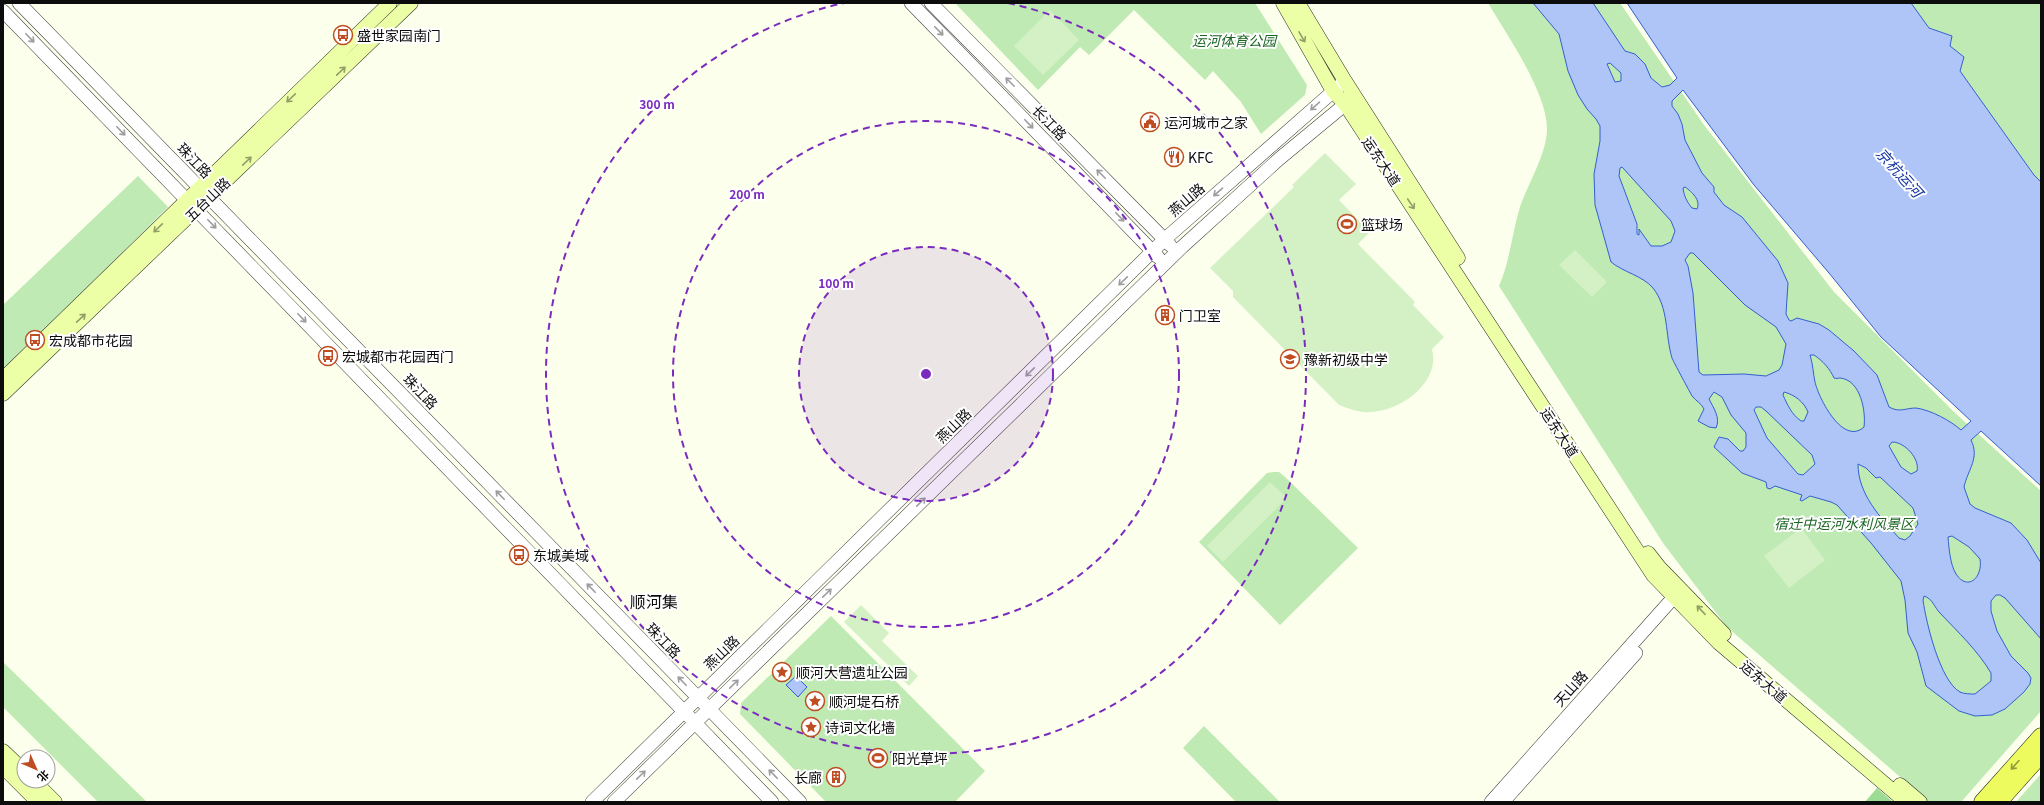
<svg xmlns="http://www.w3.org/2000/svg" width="2044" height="805" font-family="Georgia,'Noto Sans SC',serif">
	<rect width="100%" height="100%" fill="#fcffeb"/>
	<!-- green -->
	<path fill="#bfeab4" d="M955,3H1255L1307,85L1305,95L1261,134L1241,102L1213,71L1205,80L1134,10L1089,55L1080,47L1038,90Z
		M1488,3H1620L1704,125L1834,292L1953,411L2041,491V711L1961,802H1929L1727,627L1663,543L1499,286C1510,261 1512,233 1520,207C1528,184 1547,153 1547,129C1547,92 1507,35 1488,3Z
		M1911,3H2041V182L2034,175L1960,71L1950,46L1952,36L1929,28Z
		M138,176L168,207L3,372V305Z
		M1273,472H1279L1284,476L1358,548L1280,625L1199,542L1267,473Z
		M831,616L985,771L955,802H826L740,714L741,703Z
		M3,662L147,802H98L3,707Z
		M1204,726L1280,802H1236L1183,748Z
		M2041,774V802H2016Z"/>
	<!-- forest -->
	<path fill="#9cdb93" d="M1877,788L1893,802H1865Z"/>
	<!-- pitch -->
	<path fill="#d4f1c6" d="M1050,10L1079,40L1043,75L1014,46Z
		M1325,153L1356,184L1339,200L1370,232L1358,244L1415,302L1413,305L1444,337L1432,349C1441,382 1401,411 1371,412C1359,413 1350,409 1339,405L1233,297V291L1210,268L1294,187L1292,185Z
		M1575,250L1607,282L1592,297L1559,265Z
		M1270,482L1287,498L1223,562L1207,546Z
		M1801,528L1825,560L1789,588L1764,556Z
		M861,605L889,633L882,641L918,676L909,686L844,622Z"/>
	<!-- water -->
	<path fill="#afc5f7" stroke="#345fd0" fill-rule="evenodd" d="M1533,3H1593L1625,51L1635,54L1645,64L1651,78L1662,87L1670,85L1677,78L1627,3H1911L1929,28L1952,36L1950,46L1964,57L1960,71L2034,175L2041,182V486L1981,431L1971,440C1980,458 1968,469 1964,487L1970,504L1975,508L2011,523L2027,540L2041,563V639L2005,598L2000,595H1996L1991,601V611L1997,631L2011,656L2028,673L2031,678L2030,684L2024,692L2005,709L1992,715L1975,716L1959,711L1926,686L1917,652L1908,633L1905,600L1901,581L1871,543L1837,505L1831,502L1810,496L1802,501L1800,500L1802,495L1775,486L1770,489L1767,488L1766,482L1742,473L1714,447L1719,437L1728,439L1740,451H1743L1746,447V433L1731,415L1722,397L1714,392L1709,399C1713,407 1721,418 1716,428L1709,427L1698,421L1704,409C1701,403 1696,401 1692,396C1691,394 1673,361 1672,358C1665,335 1669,308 1653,288C1643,276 1623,272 1611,262L1595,205L1594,174L1600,141V126L1596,119L1587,109L1578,95L1568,71L1559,34ZM1610,63L1621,73V81L1615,82L1607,64ZM1683,90L1754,185L1829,273L1881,337L1971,421L1961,430C1951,421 1931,410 1916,408C1905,408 1900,413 1889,407L1877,375L1854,351L1829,330L1819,324L1797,318L1791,321L1789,320L1786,314L1788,283L1778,261L1742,217L1724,205L1714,192V187L1702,173L1685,140L1682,124L1678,114L1672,106V101ZM1622,167L1671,221L1675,231L1671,242L1662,246H1651L1639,229V235L1637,234V224L1619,176L1620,168ZM1685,187C1692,192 1701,200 1697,209L1692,208C1687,202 1684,196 1683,188ZM1690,253H1693L1745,305L1776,327L1786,344L1782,365L1779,370L1766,376L1744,374L1703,375L1699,372L1693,293L1688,266L1685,260ZM1810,355H1814C1823,361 1830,369 1834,378C1836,379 1838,378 1840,378C1861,380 1866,412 1864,427C1843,446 1819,399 1815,382C1813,373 1813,364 1810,355ZM1784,392C1795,395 1804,402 1808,412L1804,421H1801C1792,415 1787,404 1783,395ZM1756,407H1761L1766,411L1812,455L1815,464L1803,475L1798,474L1767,438L1754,410ZM1892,442C1905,442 1920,459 1917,471L1911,474L1901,467L1889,446ZM1858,464L1866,468L1876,478L1880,477L1913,508L1918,524L1910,536L1905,540L1899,538C1880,517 1858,494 1858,464ZM1952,536L1969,547L1980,559C1983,577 1968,592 1956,574C1950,564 1949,548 1948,537ZM1924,596C1933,599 1934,607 1940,613C1958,632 1978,651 1991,673V681L1975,694C1971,694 1964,694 1960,692C1940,681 1926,622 1923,600Z
		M796,676L807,687L798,697L786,685Z"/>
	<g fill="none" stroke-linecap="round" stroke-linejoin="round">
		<!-- tertiary casing -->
		<g stroke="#3f3f3f" stroke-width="14">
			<path id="tertiary" d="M19,3L800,802
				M911,3L1158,257
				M931,3L1170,245
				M3,11L772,802
				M592,802L1165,239L1345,81
				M614,802L1182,247L1279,159L1354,97
				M1491,802L1674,597
				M1503,802L1636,653"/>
		</g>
		<!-- secondary casing -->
		<g stroke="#2e2e2e" stroke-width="15">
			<path id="secondary" d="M1283,3L1333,91L1345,104L1653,575L1719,643L1906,802
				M1298,3L1345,81L1458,258
				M3,379L390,3
				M3,394L411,3
				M1648,553L1659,567L1724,634
				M3,751L24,771
				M3,767L38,802
				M34,781L55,802
				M1900,785L1920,802"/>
		</g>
		<!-- primary casing -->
		<g stroke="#1d1d1d" stroke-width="17">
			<path id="primary" d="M1982,802L2041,736
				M1999,802L2041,755"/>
		</g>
		<!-- tertiary -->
		<use href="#tertiary" stroke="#fff" stroke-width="13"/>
		<!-- secondary -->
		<use href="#secondary" stroke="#ecffa6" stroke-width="14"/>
		<!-- primary -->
		<use href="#primary" stroke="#eefb5f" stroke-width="16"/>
	</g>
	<!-- one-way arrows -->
	<defs><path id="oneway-shaft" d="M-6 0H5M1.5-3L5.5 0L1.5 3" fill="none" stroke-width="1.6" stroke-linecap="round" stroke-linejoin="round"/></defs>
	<g stroke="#9e9e9e">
		<use href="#oneway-shaft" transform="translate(939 31) rotate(46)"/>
		<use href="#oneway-shaft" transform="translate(30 38) rotate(46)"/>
		<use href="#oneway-shaft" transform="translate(1010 82) rotate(-135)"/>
		<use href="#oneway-shaft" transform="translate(1315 106) rotate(139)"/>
		<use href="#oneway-shaft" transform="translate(1029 124) rotate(46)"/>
		<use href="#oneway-shaft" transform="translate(121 131) rotate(46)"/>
		<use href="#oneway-shaft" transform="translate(1101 174) rotate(-135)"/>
		<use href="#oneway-shaft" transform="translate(1218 192) rotate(139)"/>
		<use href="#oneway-shaft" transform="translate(1120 217) rotate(46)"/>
		<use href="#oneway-shaft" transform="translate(212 224) rotate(46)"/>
		<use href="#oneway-shaft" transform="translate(1123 281) rotate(136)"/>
		<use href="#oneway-shaft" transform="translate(302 318) rotate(46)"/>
		<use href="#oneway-shaft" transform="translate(1030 372) rotate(136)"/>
		<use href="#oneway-shaft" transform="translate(500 495) rotate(-134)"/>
		<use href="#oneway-shaft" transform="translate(921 502) rotate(-44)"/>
		<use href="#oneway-shaft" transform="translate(591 588) rotate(-134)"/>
		<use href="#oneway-shaft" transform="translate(827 593) rotate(-44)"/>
		<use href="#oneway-shaft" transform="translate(682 681) rotate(-134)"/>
		<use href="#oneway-shaft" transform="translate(734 684) rotate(-44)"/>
		<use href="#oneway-shaft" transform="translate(773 774) rotate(-134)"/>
		<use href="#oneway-shaft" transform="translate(641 775) rotate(-44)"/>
	</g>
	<g stroke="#929e68">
		<use href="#oneway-shaft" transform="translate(1302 37) rotate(60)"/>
		<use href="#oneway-shaft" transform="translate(341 71) rotate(-44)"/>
		<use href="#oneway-shaft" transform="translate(291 98) rotate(136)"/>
		<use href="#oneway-shaft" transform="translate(247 161) rotate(-44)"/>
		<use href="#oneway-shaft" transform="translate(1411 204) rotate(56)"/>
		<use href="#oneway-shaft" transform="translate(158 228) rotate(136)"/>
		<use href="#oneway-shaft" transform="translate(81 318) rotate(-43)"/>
		<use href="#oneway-shaft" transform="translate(1701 610) rotate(-133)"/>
	</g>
	<use stroke="#949b3e" href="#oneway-shaft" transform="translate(2015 765) rotate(132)"/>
	<!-- distance rings -->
	<circle cx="926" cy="374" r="127" fill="#7b2cbf" fill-opacity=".12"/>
	<g fill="none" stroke="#7b2cbf" stroke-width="2" stroke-dasharray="7 5">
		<circle cx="926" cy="374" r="127"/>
		<circle cx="926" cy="374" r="253"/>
		<path d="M1008 3A380 380 0 1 1 844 3"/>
	</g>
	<!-- icons -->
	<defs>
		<g id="bus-ring" transform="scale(1)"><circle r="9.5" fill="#fff" stroke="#be4d22" stroke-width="1.5"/><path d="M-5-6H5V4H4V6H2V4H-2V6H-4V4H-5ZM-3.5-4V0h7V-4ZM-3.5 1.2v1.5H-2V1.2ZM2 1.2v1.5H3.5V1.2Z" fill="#be4d22"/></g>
		<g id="civic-ring" transform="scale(1)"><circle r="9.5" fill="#fff" stroke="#be4d22" stroke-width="1.5"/><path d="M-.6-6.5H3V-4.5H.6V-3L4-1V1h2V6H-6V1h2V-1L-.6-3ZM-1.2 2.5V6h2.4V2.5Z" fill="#be4d22"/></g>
		<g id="restaurant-ring" transform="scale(1)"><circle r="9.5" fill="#fff" stroke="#be4d22" stroke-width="1.5"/><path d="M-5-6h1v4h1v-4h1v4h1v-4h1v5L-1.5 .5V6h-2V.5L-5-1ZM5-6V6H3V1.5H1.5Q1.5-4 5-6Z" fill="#be4d22"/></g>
		<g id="stadium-ring" transform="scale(1)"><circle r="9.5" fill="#fff" stroke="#be4d22" stroke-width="1.5"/><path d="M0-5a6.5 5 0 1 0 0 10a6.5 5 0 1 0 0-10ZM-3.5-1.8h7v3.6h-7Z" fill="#be4d22"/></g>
		<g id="building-ring" transform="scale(1)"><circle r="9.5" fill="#fff" stroke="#be4d22" stroke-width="1.5"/><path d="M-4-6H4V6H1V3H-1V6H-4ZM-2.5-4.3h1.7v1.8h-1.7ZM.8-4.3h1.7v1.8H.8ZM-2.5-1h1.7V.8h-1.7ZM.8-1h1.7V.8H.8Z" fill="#be4d22"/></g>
		<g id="school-ring" transform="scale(1)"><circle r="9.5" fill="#fff" stroke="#be4d22" stroke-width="1.5"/><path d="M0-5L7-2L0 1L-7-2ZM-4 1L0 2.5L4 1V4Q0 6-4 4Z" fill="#be4d22"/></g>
		<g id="sight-ring" transform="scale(1)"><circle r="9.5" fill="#fff" stroke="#be4d22" stroke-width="1.5"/><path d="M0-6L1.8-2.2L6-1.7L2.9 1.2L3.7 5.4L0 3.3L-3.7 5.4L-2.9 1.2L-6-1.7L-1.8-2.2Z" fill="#be4d22"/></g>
	</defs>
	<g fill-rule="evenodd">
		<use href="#bus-ring" x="343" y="35"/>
		<use href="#civic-ring" x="1150" y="122"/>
		<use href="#restaurant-ring" x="1174" y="157"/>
		<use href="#stadium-ring" x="1347" y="224"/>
		<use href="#building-ring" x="1165" y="315"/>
		<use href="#bus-ring" x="35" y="340"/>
		<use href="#bus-ring" x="328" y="356"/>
		<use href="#school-ring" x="1290" y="359"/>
		<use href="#bus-ring" x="519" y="555"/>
		<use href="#sight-ring" x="782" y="672"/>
		<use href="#sight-ring" x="815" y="701"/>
		<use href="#sight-ring" x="811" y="727"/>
		<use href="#stadium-ring" x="878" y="758"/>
		<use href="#building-ring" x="836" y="777"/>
	</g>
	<g text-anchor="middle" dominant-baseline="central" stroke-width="4" stroke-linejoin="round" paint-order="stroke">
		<!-- poi labels -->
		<g font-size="14" fill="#0c0c0c" stroke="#fff" text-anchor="start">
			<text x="357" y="35">盛世家园南门</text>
			<text x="1164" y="122">运河城市之家</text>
			<text x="1188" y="157">KFC</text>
			<text x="1361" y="224">篮球场</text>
			<text x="1179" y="315">门卫室</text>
			<text x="49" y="340">宏成都市花园</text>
			<text x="342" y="356">宏城都市花园西门</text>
			<text x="1304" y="359">豫新初级中学</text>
			<text x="533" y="555">东城美域</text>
			<text x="796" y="672">顺河大营遗址公园</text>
			<text x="829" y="701">顺河堤石桥</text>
			<text x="825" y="727">诗词文化墙</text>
			<text x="892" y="758">阳光草坪</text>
			<text x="822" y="777" text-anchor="end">长廊</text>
		</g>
		<!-- park labels -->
		<g font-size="14" font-style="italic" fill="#1c6524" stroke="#fff">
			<text x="1234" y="40">运河体育公园</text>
			<text x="1844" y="523">宿迁中运河水利风景区</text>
		</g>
		<!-- street labels -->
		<g font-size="14" fill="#0c0c0c" stroke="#fff">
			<text transform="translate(1050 122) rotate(46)">长江路</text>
			<text transform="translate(195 160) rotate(46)">珠江路</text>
			<text transform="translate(1382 161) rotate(56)">运东大道</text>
			<text transform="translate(207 199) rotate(-44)">五台山路</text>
			<text transform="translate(1186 199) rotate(-41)">燕山路</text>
			<text transform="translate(421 391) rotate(46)">珠江路</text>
			<text transform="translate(953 425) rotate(-44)">燕山路</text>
			<text transform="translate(1560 432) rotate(57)">运东大道</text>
			<text transform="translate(664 640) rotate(46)">珠江路</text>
			<text transform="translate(721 652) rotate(-44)">燕山路</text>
			<text transform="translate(1764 681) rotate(41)">运东大道</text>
			<text transform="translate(1570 688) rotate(-48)">天山路</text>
		</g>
		<!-- water labels -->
		<g font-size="15" font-style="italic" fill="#1335a0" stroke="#fff">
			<text transform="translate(1900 172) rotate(48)">京杭运河</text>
		</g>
		<!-- quarter labels -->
		<g font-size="16" fill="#0c0c0c" stroke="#fff">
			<text x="654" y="601">顺河集</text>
		</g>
	</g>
	<circle cx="926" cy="374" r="6" fill="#7b2cbf" stroke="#fff" stroke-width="2"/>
	<g font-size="12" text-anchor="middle" font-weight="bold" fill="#7b2cbf" stroke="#fff" stroke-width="4" stroke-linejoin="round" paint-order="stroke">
		<text x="657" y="109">300 m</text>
		<text x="747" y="199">200 m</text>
		<text x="836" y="288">100 m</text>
	</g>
	<!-- border -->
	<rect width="2044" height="805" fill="none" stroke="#0c0c0c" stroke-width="8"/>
	<!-- north arrow -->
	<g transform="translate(36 769) rotate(135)"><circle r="19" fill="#ffffff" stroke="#9e9e9e"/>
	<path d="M0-3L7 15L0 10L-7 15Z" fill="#be4d22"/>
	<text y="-6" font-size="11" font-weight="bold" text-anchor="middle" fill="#0c0c0c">北</text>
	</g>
</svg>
